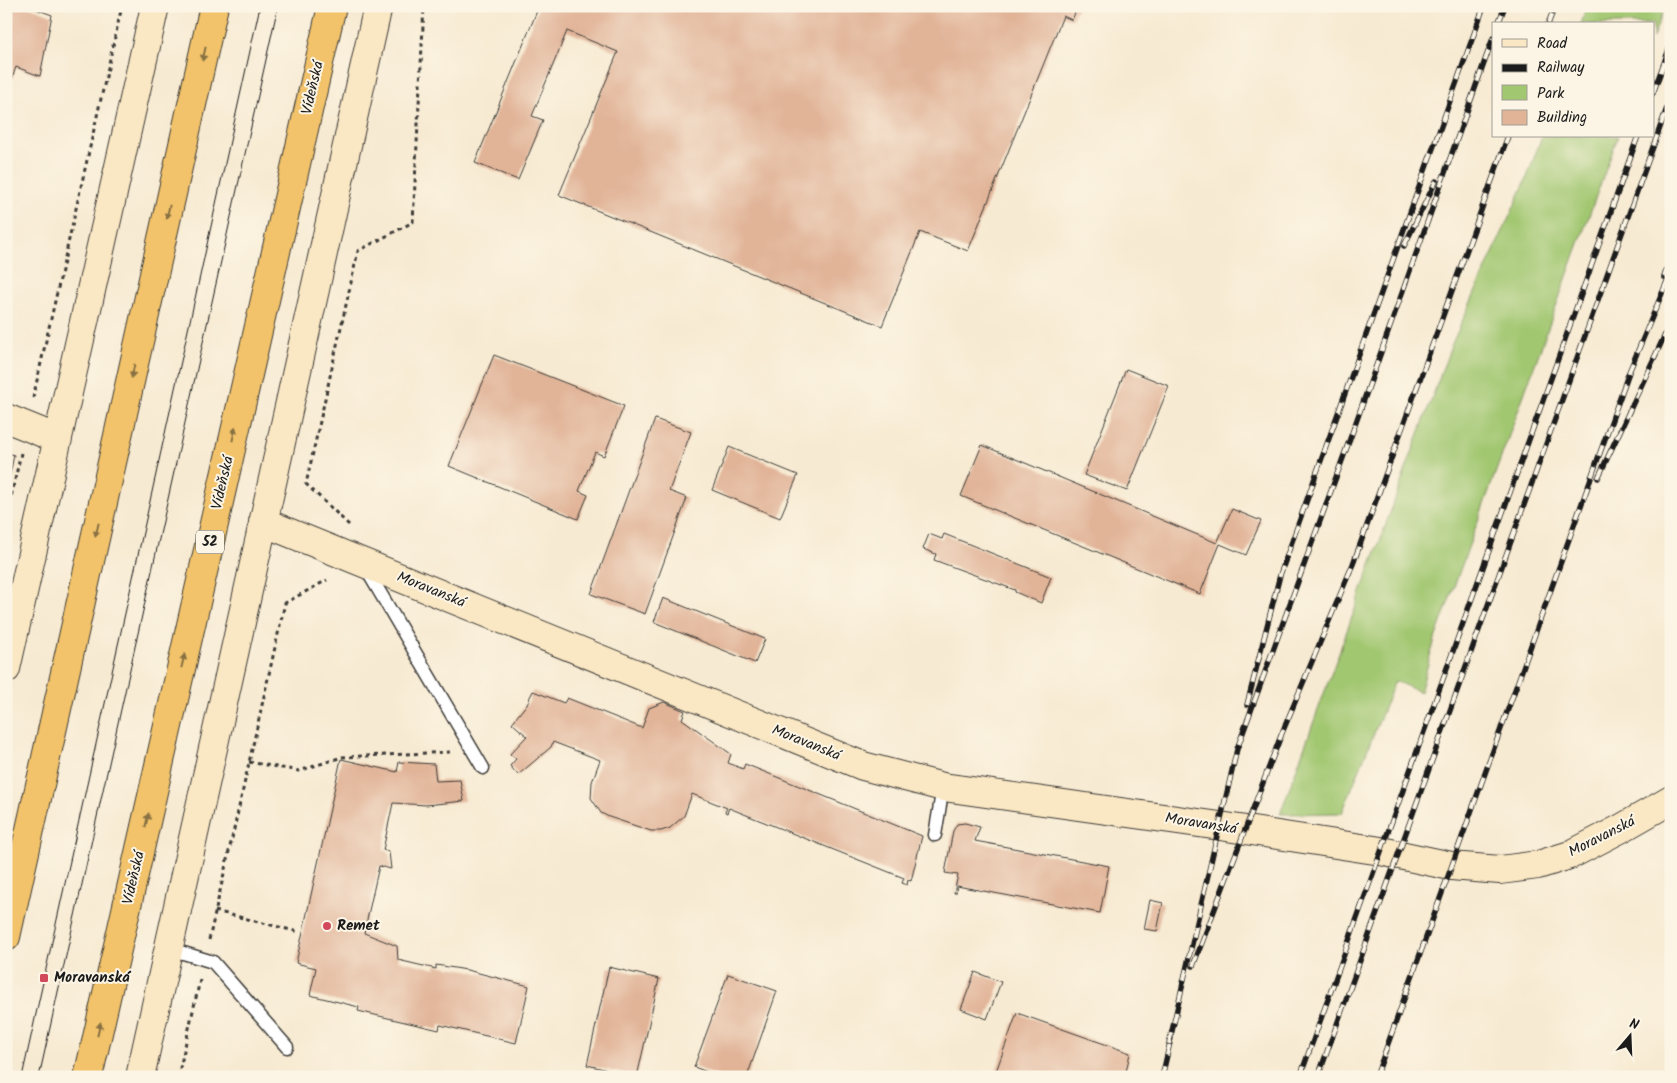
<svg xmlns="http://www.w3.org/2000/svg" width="1677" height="1083" font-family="Kalam,sans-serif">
	<rect width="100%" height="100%" fill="#fcf5e5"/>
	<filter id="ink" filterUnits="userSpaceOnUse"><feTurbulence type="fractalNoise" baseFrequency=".02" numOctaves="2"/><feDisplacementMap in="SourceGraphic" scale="10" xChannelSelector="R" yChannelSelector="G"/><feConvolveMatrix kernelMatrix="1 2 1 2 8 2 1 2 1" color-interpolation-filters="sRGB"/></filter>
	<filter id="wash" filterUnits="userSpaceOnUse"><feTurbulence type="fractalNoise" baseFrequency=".0096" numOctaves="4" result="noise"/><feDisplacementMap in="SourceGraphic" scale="20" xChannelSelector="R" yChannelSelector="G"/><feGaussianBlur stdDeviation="1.12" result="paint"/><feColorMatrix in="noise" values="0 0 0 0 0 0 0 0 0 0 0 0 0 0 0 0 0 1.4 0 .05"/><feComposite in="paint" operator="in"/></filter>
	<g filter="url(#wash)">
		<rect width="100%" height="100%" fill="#f7ead2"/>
		<!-- green -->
		<path fill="#a2c771" stroke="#5f7246" d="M1587,6H1665L1653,38V24H1581Z
			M1542,136H1618L1435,639L1420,692L1395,681L1342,813L1280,814L1451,346L1526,180Z"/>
		<g id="blocks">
			<!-- building -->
			<path fill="#e1b498" d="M6,6H28L52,15L40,76L16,67L7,93Z
				M539,6H1078L1072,20L1063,16L968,251L920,232L882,326L559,195L618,52L567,31L532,116L543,120L518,180L475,163Z
				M494,355L624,406L604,456L595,452L579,491L588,495L578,519L449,466Z
				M1126,369L1169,386L1127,491L1084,475Z
				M655,419L691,432L669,491L687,498L645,614L591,594Z
				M982,445L1217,543L1232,509L1261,521L1246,555L1220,544L1200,594L961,496Z
				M729,447L798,475L780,518L712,490Z
				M6,452L14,455L7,489H6Z
				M929,534L942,539L944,534L1051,577L1041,603L1015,592V590L934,560L936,554L923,549Z
				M663,598L765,639L755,663L654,622Z
				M533,691L564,703L567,698L642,728L649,708L664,702L685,711L682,719L731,754L728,763L743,769L745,764L922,836L911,881L908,880L907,885L902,883L904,878L729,808L727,813L725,812L727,808L692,794L684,816L670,828L661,831H651L609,817L601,813L591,798L592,782L600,760L553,742L551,747L518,775L510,766L516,759L510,754L527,736L512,723L530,700L529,699Z
				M341,759L397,772L399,762L434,764L436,781L460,780L464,801L426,805L393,803L383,850L389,852L391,869L379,866L364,933L397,946L398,960L436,969V965L467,970L529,986L516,1043L440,1025L439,1030L358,1011L359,1007L310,995L316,968L296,963Z
				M965,823L980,827L975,841L1109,866L1100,913L957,886L956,893H954L958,875L945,873L953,831L957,824Z
				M1150,900L1163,903L1157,931L1144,929Z
				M609,967L659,979L637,1077L587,1065Z
				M975,972L1001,982L987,1019L961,1009Z
				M728,974L777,991L747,1077H721L694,1067Z
				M1017,1013L1130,1053L1125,1077H994Z"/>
		</g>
	</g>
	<g filter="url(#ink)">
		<use href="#blocks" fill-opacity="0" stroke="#3d3b37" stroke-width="1"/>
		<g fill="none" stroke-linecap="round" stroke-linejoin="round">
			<!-- lane casing -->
			<g stroke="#3d3b37" stroke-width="15">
				<path id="lane" d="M365,567L483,768
					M935,835L943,787
					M167,948L213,962L287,1047"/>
			</g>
			<!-- secondary casing -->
			<g stroke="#3d3b37" stroke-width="30">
				<path id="secondary" d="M6,418L58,439
					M263,522L863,766L943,787L1220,826L1381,851L1451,866L1500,870L1538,865L1570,855L1622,828L1671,800
					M6,669L155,6
					M140,1077L378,6"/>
			</g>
			<!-- highway casing -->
			<g stroke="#3d3b37" stroke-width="30">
				<path id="highway" d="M6,937L214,6
					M88,1077L332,6"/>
			</g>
			<!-- path -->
			<path stroke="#3d3b37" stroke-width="3" stroke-dasharray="4 4" stroke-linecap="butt" d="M33,398L122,6
				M6,519L21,453
				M349,525L306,484L358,251L413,222L424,6
				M249,762L299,771L342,757L450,752
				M215,911L299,932
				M209,940L285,603L327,580
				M178,1077L200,980"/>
			<!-- lane -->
			<use href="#lane" stroke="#fff" stroke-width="12"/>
			<!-- secondary -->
			<use href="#secondary" stroke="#fae7c3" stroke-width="28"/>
			<!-- highway -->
			<use href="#highway" stroke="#f2c36a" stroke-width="28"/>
			<!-- tram -->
			<path stroke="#1c1c1c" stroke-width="1" d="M22,1077L260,6
				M39,1077L278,6"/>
			<!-- rail casing -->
			<g stroke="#1c1c1c" stroke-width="5.5">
				<path id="rail" d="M1498,24L1505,6
					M1548,24L1555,6
					M1653,93L1671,44
					M1404,246L1436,181
					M1664,277L1671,257
					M1598,478L1671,322
					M1247,705L1280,575L1484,6
					M1193,966L1282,733L1353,564L1508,136
					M1169,1044L1237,749L1355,425L1493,38
					M1162,1077L1171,1038
					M1300,1077L1638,136
					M1318,1077L1671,97
					M1376,1077L1629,372L1671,272"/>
			</g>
			<!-- rail -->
			<use href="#rail" stroke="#fcf5e5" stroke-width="4" stroke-dasharray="11" stroke-linecap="butt"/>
		</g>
		<!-- one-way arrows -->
		<defs><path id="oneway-solid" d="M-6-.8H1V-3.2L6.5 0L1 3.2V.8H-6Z" transform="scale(1.25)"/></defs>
		<g fill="#877043">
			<use href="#oneway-solid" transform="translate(204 54) rotate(103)"/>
			<use href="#oneway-solid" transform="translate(168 212) rotate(103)"/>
			<use href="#oneway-solid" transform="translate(133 371) rotate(103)"/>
			<use href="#oneway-solid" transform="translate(234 434) rotate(-77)"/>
			<use href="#oneway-solid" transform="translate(97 530) rotate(103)"/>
			<use href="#oneway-solid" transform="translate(183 661) rotate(-77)"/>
			<use href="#oneway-solid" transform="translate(147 820) rotate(-77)"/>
			<use href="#oneway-solid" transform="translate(99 1029) rotate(-77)"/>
		</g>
	</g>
	<!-- markers -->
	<g fill="#d1495b" stroke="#fcf5e5" stroke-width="2">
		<circle cx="327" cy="926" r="5"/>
		<rect x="39" y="973" width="10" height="10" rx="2.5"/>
	</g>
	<g text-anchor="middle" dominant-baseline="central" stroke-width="4" stroke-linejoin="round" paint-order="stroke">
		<!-- shield labels -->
		<rect fill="#fcf5e5" stroke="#5f5d58" stroke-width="1" x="196" y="530.5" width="28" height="23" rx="4"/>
		<g font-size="14" font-weight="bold" fill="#1c1c1c">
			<text x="210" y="542">52</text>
		</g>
		<!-- street labels -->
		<g font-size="15" fill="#1c1c1c" stroke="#fcf5e5">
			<text transform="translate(313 88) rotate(-77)">Vídeňská</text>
			<text transform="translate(223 483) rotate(-77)">Vídeňská</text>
			<text transform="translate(431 590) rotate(22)">Moravanská</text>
			<text transform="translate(806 743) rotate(22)">Moravanská</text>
			<text transform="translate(1201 824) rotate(9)">Moravanská</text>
			<text transform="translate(1602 837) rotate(-27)">Moravanská</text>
			<text transform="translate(134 878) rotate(-77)">Vídeňská</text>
		</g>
		<!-- poi labels -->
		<g font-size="15" font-weight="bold" fill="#1c1c1c" stroke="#fcf5e5" text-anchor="start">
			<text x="337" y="926">Remet</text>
			<text x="54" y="978">Moravanská</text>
		</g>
	</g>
	<!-- margin -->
	<rect width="1677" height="1083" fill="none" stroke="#fcf5e5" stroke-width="25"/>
	<!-- legend -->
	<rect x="1492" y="22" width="162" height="115" fill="#fcf5e5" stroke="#a29e95"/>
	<rect x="1502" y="39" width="25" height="8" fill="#fae7c3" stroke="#a29e95"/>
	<text x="1537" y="48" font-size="15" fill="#1c1c1c">Road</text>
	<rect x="1502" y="64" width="25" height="8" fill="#1c1c1c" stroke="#a29e95"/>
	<text x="1537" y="72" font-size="15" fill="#1c1c1c">Railway</text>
	<rect x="1502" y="85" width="25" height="15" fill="#a2c771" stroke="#a29e95"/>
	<text x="1537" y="98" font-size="15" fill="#1c1c1c">Park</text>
	<rect x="1502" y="110" width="25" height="15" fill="#e1b498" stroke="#a29e95"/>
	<text x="1537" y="122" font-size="15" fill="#1c1c1c">Building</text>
	<!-- north arrow -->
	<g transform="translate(1630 1036) rotate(19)" stroke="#fcf5e5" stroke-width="4" paint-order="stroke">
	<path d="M0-4L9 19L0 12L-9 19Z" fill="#1c1c1c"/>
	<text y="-8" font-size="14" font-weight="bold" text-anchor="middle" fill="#1c1c1c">N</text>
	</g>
</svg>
